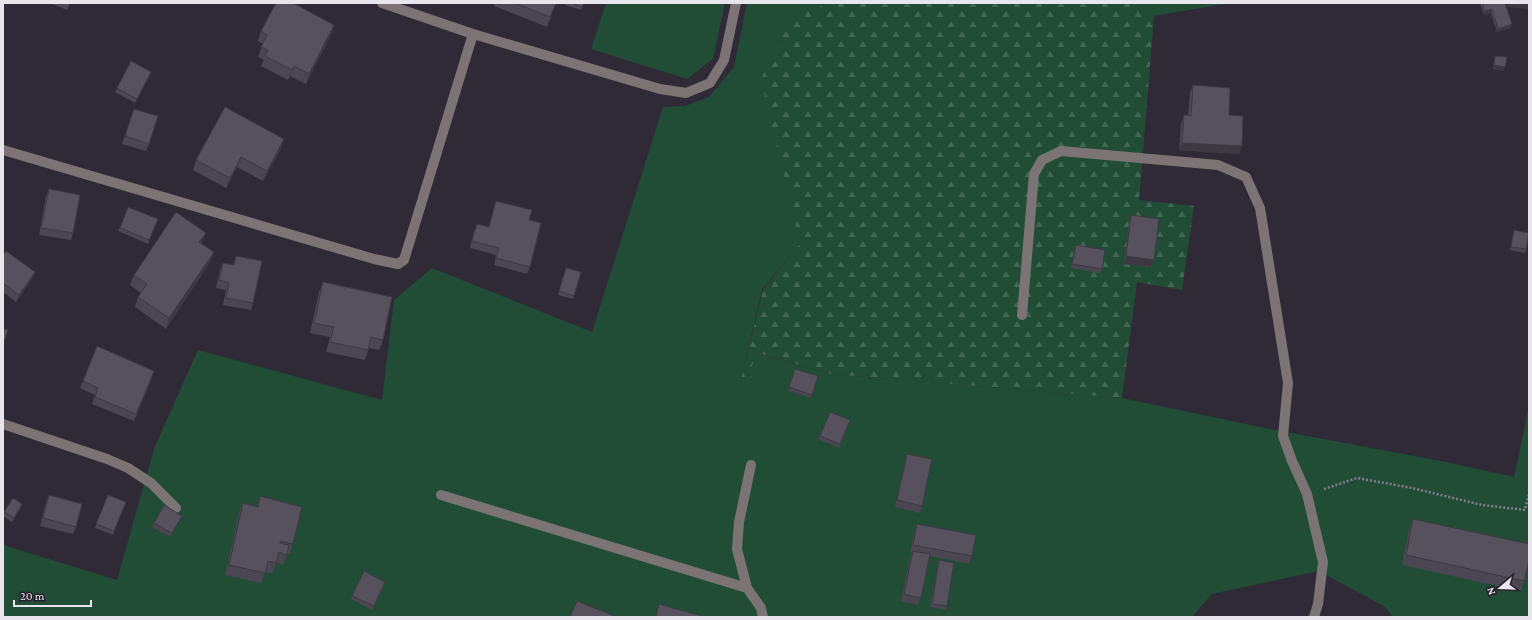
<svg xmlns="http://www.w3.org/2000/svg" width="1532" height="620" font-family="'Crimson Pro',serif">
	<defs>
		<pattern id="forest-firs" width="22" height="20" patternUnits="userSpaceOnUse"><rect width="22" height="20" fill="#214d37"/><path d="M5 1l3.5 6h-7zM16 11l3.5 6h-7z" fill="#416654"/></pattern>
	</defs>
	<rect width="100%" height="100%" fill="#302a36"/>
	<!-- grass -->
	<path fill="#214d37" d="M606,3H725L713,59L687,79L591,49Z
		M747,3H833L794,13L782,168L800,244L762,290L738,393L757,353L831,374L1122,398L1265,428L1446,462L1514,477L1529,406V617H1393L1385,607L1319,571L1212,594L1192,617H3V545L117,580L155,446L198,350L382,400L394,300L432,268L592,332L663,107L685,106L709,97L734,67Z
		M1136,3H1230L1154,16Z"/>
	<!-- forest -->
	<path fill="url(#forest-firs)" d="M833,3H1136L1154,16L1139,200L1194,206L1182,290L1137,282L1122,398L831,374L758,353L737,396L763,290L800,244L761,79L794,13Z"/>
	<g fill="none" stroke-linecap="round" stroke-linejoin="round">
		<!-- path -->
		<path stroke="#847f89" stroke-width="2.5" stroke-dasharray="2 2" stroke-linecap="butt" d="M1324,489L1357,478L1412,488L1482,505L1525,510L1529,494"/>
		<!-- minor -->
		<path stroke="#7c7474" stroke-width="10" d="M473,34L660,89L686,93L710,83L724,60L736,3
			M3,150L374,259L398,264L404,260L473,34L382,3
			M1022,315L1034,174L1042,160L1061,151L1218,165L1246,177L1260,208L1288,383L1283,436L1292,461L1307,494L1323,562L1318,604L1314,617
			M3,424L107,459L128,468L151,483L176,508
			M441,495L747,588L761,608L763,617
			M747,588L737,549L739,522L751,465"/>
	</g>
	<!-- wall -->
	<path fill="#4b4651" d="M50,3H70L67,10Z
		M495,3H556L547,27L494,6Z
		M566,3H584L581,10L565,5Z
		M1480,3H1505L1512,24L1510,28L1497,32L1491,13L1484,15Z
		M334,25L331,35L306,84L290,76L288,80L261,66L264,60L258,57L263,44L258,41L261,31Z
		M1495,56L1504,71L1493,69L1494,60Z
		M151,72L150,75L135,103L115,92L117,88Z
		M1193,85L1229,115L1242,146L1239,154L1179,150L1181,123L1184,115L1188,116L1190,92Z
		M134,109L149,144L146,151L122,144Z
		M281,149L263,181L237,167L226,188L193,170L196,160Z
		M49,189L73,233L71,240L39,235L46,196Z
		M496,201L529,220L530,267L527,274L494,265L496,255L470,248L474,231L477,224L489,227Z
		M1131,215L1154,260L1151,267L1124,264L1129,222Z
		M158,219L148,244L118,231L120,228Z
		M1514,230L1526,249L1525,253L1510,250L1513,234Z
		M201,244L214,252L210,262L166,329L135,307L138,297L141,293L130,285L134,275Z
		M1076,245L1102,269L1100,273L1071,268L1074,249Z
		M3,255L35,272L32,279L16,302L3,292Z
		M236,256L253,303L251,310L223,305L226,290L216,288L220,270L223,263L233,265Z
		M566,268L581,272L573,299L558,295Z
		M323,282L383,340L379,350L369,348L365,360L326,352L330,337L310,333L319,292Z
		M795,369L818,376L811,398L788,391Z
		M152,378L134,421L92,404L95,395L80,388L83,381Z
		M830,412L849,424L839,448L818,439Z
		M907,454L922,506L920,513L895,507L905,461Z
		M49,495L76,527L73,534L40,526L46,502Z
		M108,495L126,502L113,535L95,528Z
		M260,496L293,544L290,554L287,553L283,565L276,563L272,573L265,572L261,583L225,575L239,513L243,503L257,506Z
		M22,504L21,508L12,522L3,516L4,512Z
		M180,519L170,537L152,527L154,523Z
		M1413,519L1524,581L1521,591L1402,565L1409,529Z
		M917,524L972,556L969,564L930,556L921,598L918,605L901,601L910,558L912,552H910L915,531Z
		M939,560L947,606L946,610L930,607L938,564Z
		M384,586L372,610L351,599L352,596Z"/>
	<!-- shaded-wall -->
	<path fill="#3d3942" d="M1508,3H1529V9L1506,7Z
		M1492,9L1491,13L1484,15L1485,11Z
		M1512,24L1510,28L1497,32L1498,29Z
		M334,25L331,35L306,84L309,74Z
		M1494,65L1505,67L1504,71L1493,69Z
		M294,66L290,76L288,80L292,70Z
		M151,72L150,75L135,103L137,99Z
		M284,139L281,149L263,181L267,171Z
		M1182,143L1242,146L1239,154L1179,150Z
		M241,157L237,167L226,188L230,178Z
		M206,233L202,243L196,252L199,242Z
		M214,252L210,262L166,329L169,318Z
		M1126,256L1154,260L1151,267L1124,264Z
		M35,272L32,279L16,302L19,295Z
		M22,504L21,508L12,522L14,518Z"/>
	<!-- building -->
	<path fill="#57515e" stroke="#3d3942" d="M276,3H293L334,25L309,74L294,66L292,70L265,56L268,50L261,47L267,35L261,31Z
		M515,3H556L550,17Z
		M572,3H584L582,7Z
		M1482,3H1505L1512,24L1498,29L1492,9L1485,11Z
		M1495,56L1507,57L1505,67L1494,65Z
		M131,61L151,72L137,99L117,88Z
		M1193,85L1230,88L1229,115L1243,116L1242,146L1182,143L1184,115L1191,116Z
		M225,107L284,139L267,171L241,157L230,178L196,160Z
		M134,109L158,116L149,144L125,136Z
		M49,189L80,195L73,233L41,228Z
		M496,201L532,210L529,220L541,223L530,267L496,258L499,248L472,241L477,224L489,227Z
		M128,207L158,219L149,240L120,228Z
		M176,212L206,233L199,242L214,252L169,318L138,297L147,284L134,275Z
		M1131,215L1159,219L1154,260L1126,256Z
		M1514,230L1529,233L1526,249L1511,247Z
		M1076,245L1105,250L1102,269L1072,264Z
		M6,251L35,272L19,295L3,283V255Z
		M236,256L262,261L253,303L226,298L229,283L219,280L223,263L234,265Z
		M566,268L581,272L574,296L559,291Z
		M323,282L392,297L383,340L371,337L368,350L330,342L334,327L314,323Z
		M3,329L8,330L3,344Z
		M97,346L154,371L136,414L95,397L98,388L83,381Z
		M795,369L818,376L812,395L789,387Z
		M830,412L850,420L840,444L820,436Z
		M907,454L932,459L922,506L897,500Z
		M49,495L82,504L76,527L43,518Z
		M108,495L126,502L114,531L96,524Z
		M260,496L302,507L293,544L280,541V543L289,545L287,555L279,552L276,563L268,561L265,573L229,565L243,503L258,507Z
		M13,498L22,504L14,518L4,512Z
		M164,505L182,516L172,533L154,523Z
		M1413,519L1529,544V561L1524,581L1406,555Z
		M917,524L976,535L972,556L913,545Z
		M913,551L930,554L921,598L904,594Z
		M939,560L954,563L947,606L932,604Z
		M364,571L385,582L374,606L352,596Z
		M577,601L617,617H570Z
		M659,604L702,616L701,617H656Z"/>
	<!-- border -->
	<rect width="1532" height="620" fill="none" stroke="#e8e5ed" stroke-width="8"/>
	<!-- north arrow -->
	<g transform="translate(1500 588) rotate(251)" stroke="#26202c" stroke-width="3" paint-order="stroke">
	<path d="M0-3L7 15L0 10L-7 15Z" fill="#e8e5ed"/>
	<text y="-6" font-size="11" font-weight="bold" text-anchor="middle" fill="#e8e5ed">N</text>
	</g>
	<!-- scale -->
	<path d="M14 600v6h77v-6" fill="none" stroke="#e8e5ed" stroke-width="2"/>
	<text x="20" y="600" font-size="12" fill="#e8e5ed" stroke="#26202c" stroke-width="3" paint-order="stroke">20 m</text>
</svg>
